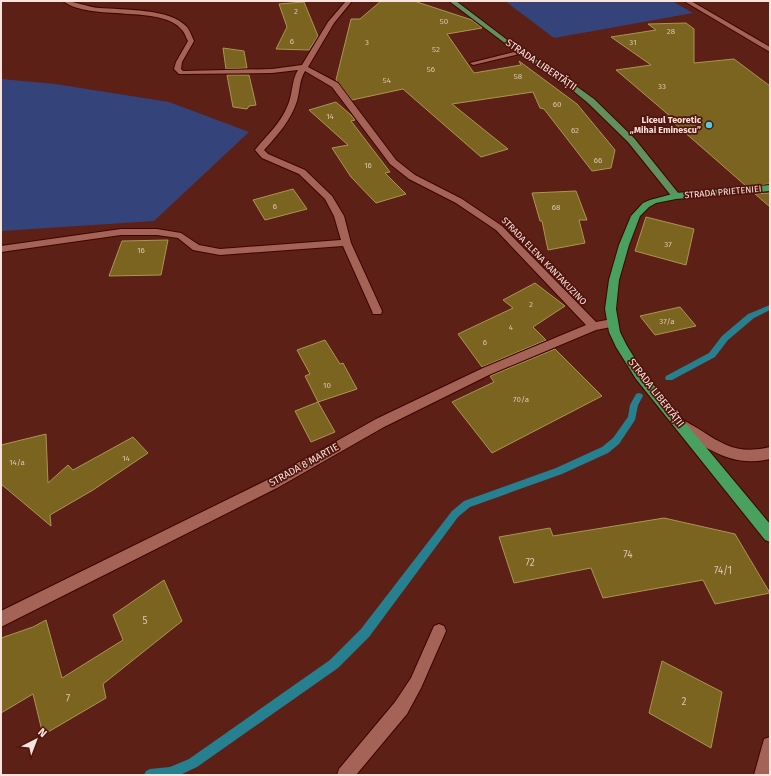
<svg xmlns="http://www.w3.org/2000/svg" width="771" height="776" font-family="'Fira Sans',sans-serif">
	<rect width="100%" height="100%" fill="#5c2017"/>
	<!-- green -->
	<path fill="#35437b" d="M505,1H672L693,13L554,38Z
		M1,79L55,84L169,102L249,132L154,221L1,231Z"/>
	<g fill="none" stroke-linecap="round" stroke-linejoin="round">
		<!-- stream -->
		<path fill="#27808f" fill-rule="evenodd" d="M770,305V310L754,318L728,340L715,357L672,380H666L665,378L666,376L709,353L722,336L748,314Z
			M639,393L642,394L643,396L638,405L635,420L619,444L608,453L562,474L470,507L458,517L369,637L338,668L197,767L180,775H144L146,771L150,769L170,767L189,759L330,660L361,629L452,511L464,501L556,468L602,447L613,438L628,417L630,405L636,394Z"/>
	</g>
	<!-- building -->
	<path fill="#7a6420" stroke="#ab9553" d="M381,1H414L472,20L482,28L447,34L474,73L521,65L519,61L577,104L615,150L611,168L592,171L544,109L540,108L533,92L452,104L508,149L481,157L403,89L352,100L336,80L351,19H360Z
		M304,2L318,36L309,50L276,49L287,27L279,4Z
		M686,23L694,29V63L734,59L770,86V184L746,186L666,116H670L616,70L651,65L611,37L656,30L648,24Z
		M223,48L244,51L247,68L226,69Z
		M227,75H249L256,105L249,106L247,109L233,107Z
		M336,102L351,115L355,120L351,121L390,172L385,173L406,194L376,203L351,177L332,148L348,145L309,110Z
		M293,189L307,209L265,220L253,200Z
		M576,191L587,220H579L585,243L548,250L542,221H540L532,193Z
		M770,193V207L755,194Z
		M646,217L694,229L686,265L635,251Z
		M168,240L161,275L109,276L122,241Z
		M535,283L565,306L533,327L546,340L482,367L458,334L513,308L503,300Z
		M680,307L696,326L655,335L640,316Z
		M325,340L340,364L343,363L357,389L318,402L305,376L310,374L297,350Z
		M555,349L602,396L492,453L452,402L494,382L490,376Z
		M318,402L335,432L311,442L295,411Z
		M46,434L48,483L68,465L73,470L133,437L148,453L93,490L50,515L51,526L1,484V445Z
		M664,518L735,534L770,593L715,604L703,580L603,598L591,568L514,583L499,537L550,528L553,536Z
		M164,580L182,621L103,684L106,698L43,735L33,694L1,713V638L33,627L46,620L62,678L123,640L113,615Z
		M662,661L722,692L711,748L649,713Z"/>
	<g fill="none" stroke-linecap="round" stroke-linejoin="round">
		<!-- service casing -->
		<g stroke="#3e0400" stroke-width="2">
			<path id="service" d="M522,50L525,52L524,53L473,65L470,63Z
				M439,624L444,626L446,631L421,688L407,714L356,775H337L339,769L395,702L411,678L434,626Z
				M770,737V775H754L764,739Z"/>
		</g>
		<!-- minor casing -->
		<g stroke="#3e0400" stroke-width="2">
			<path id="minor" d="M63,1C75,1 87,7 99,8C123,10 170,8 187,27C190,31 192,37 194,41L182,62L181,69L183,71L272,69L302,65L328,22L346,1H352L334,23L308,67L338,83L396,160L415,175L462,199L502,226L596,322L612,319L616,320L617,323L616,326L596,330L491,374L384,427L277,488L1,627V611L267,480L376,419L483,368L586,325L496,230L456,203L409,179L390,164L332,87L305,71C299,81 300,91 297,101C291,120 277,136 264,150L268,154L305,170L332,196L344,216L351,243L382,311L381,314H373L372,311L343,246L220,255L193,250L178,238L157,235H121L1,252V246L121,229H157L181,233L199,245L220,249L341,240L334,216L325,199L299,174L262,158L255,150C266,136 280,124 287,107C293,95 291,81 298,70L272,73L179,74L174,69L176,62L188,41C186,38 185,33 182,30C162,4 90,22 63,1Z
				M684,1H691L770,47V52Z
				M680,419C688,422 695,427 702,431C726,447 741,454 770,447V459C730,468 707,448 676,428L674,424L676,420Z"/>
		</g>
		<!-- primary casing -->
		<g stroke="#3e0400" stroke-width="2">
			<path id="primary" d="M449,1H456L518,48L558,73L594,99L634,138L679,194L680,196L679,198H673L628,142L588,103L554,75L514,50Z"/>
		</g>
		<!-- trunk casing -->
		<g stroke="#3e0400" stroke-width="2">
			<path id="trunk" d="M770,185V191L676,199L656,203L649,207L640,216L629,245L619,280L616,309L620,332L627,346L644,373L770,524V542L765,540L636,379L616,347L609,332L605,309L609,280L619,245L631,216L643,203L650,200L676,193Z"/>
		</g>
		<!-- service -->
		<use href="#service" fill="#a56256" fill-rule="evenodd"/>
		<!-- minor -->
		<use href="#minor" fill="#a56256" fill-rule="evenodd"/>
		<!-- primary -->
		<use href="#primary" fill="#61905c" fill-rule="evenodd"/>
		<!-- trunk -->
		<use href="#trunk" fill="#4aa05e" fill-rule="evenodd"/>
	</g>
	<!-- markers -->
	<circle fill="#55cadf" stroke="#50150d" stroke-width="1.5" cx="709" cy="125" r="4"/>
	<g text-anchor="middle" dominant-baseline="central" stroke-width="3.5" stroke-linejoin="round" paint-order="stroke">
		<!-- number labels -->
		<g font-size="8" fill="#dac2ae">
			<text x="296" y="11">2</text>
			<text x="444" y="21">50</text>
			<text x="671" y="31">28</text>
			<text x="292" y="41">6</text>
			<text x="367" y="42">3</text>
			<text x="633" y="42">31</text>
			<text x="436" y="49">52</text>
			<text x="431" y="69">56</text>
			<text x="518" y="76">58</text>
			<text x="387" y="80">54</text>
			<text x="662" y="86">33</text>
			<text x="557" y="104">60</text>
			<text x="330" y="116">14</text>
			<text x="575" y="130">62</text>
			<text x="598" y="160">66</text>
			<text x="368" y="165">16</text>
			<text x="275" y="206">6</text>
			<text x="556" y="207">68</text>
			<text x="668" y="244">37</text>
			<text x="141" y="250">16</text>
			<text x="531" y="304">2</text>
			<text x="667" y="321">37/a</text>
			<text x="511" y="327">4</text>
			<text x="485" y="342">6</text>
			<text x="327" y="385">10</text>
			<text x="521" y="399">70/a</text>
			<text x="126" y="458">14</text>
			<text x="17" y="462">14/a</text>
		</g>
		<!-- far-poi labels -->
		<g font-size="9" font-weight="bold" fill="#fae2dd" stroke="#50150d" text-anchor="end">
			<text x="701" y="120">Liceul Teoretic<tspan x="701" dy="10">„Mihai Eminescu”</tspan></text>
		</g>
		<!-- far-street labels -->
		<g font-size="9" fill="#fae2dd" stroke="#50150d">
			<text transform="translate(723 192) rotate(-5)">STRADA PRIETENIEI</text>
			<text transform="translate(544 261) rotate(46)">STRADA ELENA KANTAKUZINO</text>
		</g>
		<!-- street labels -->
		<g font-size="10" fill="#fae2dd" stroke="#50150d">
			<text transform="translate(541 65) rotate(34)">STRADA LIBERTĂȚII</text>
			<text transform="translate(656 393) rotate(52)">STRADA LIBERTĂȚII</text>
			<text transform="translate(304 465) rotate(-29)">STRADA 8 MARTIE</text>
		</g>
		<!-- near-number labels -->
		<g font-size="10" fill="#dac2ae">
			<text x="628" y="555">74</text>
			<text x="530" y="563">72</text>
			<text x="723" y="571">74/1</text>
			<text x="145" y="621">5</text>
			<text x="68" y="699">7</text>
			<text x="684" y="702">2</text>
		</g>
	</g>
	<!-- border -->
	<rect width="771" height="776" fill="none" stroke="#fae2dd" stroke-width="4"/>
	<!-- north arrow -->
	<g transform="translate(36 740) rotate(42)" stroke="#50150d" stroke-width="3" paint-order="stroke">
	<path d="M0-3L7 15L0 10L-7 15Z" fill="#fae2dd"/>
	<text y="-6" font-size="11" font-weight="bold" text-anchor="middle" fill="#fae2dd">N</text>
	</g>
</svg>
